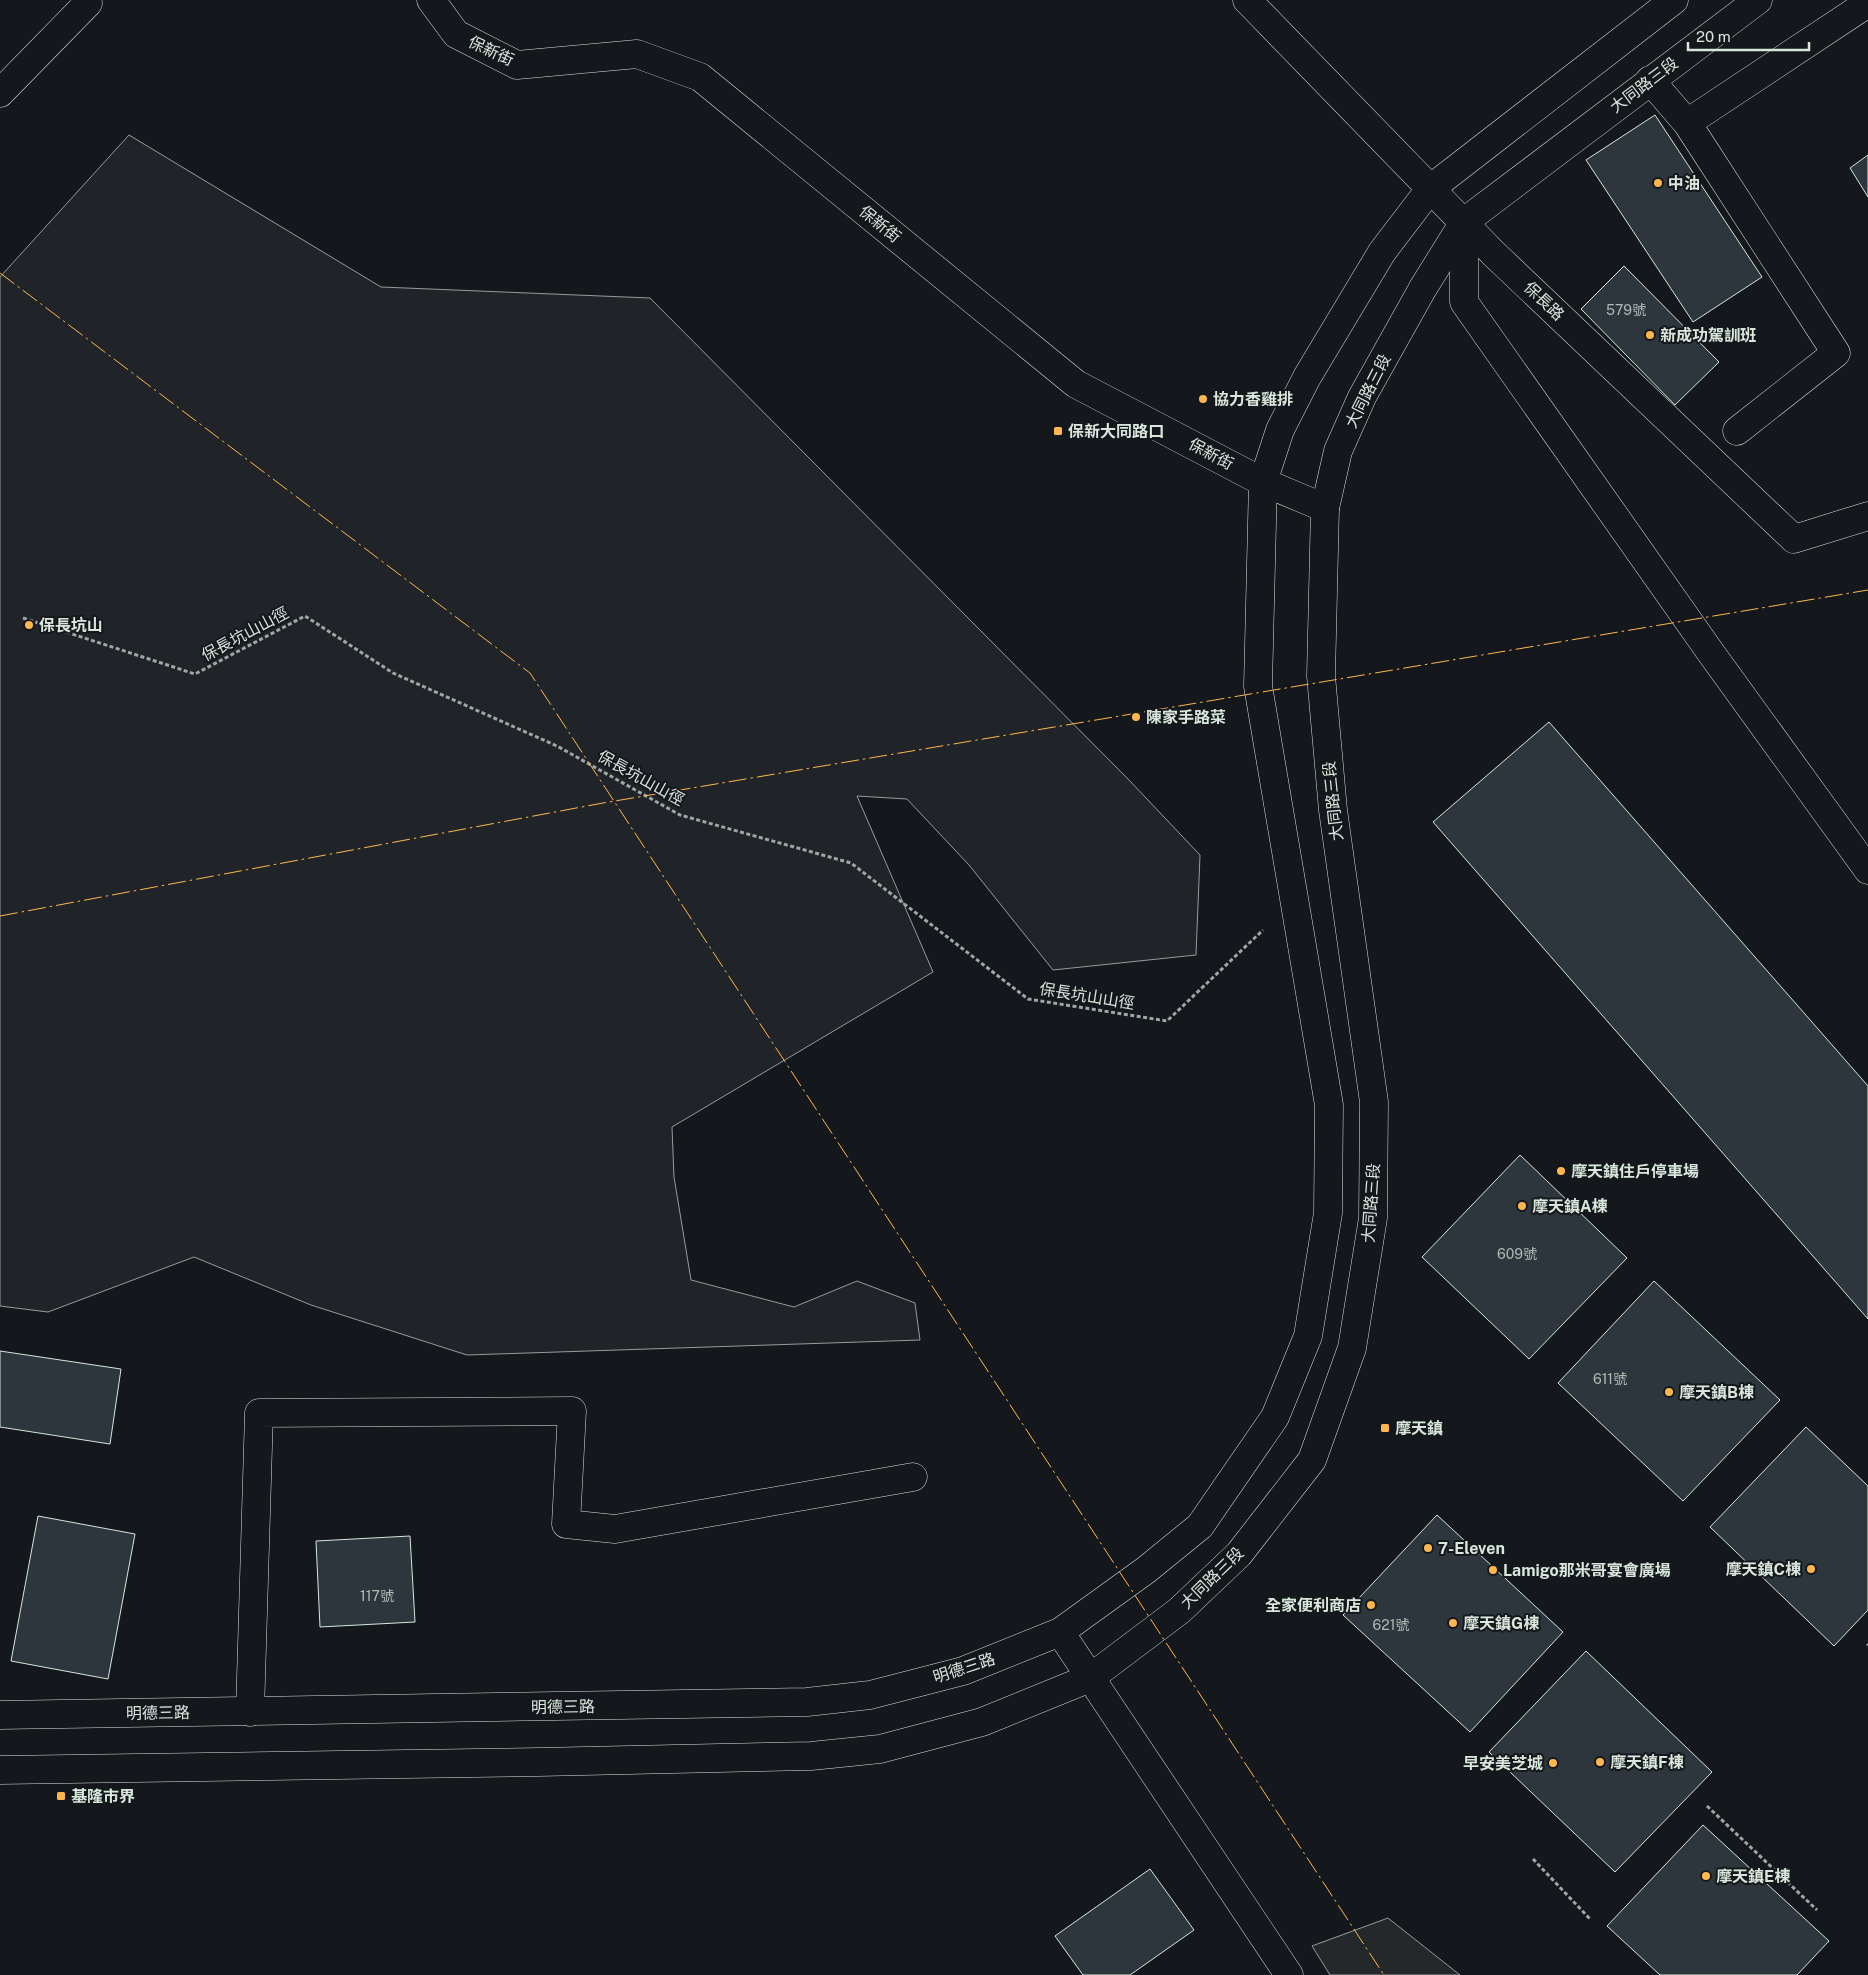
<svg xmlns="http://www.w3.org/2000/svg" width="1868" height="1975" font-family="'Public Sans','Noto Sans TC',sans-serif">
	<rect width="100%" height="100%" fill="#14181c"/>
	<!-- green -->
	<path fill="#202428" stroke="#939e99" d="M129,135L381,287L650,298L1128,779L1200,855L1196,955L1053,970L969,865L907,799L857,796L933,972L672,1127L674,1177L691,1280L794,1307L857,1281L915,1303L920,1340L467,1355L311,1305L194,1257L48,1312L0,1306V277Z"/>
	<!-- parking -->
	<path fill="#24282b" stroke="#939e99" d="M1388,1918L1460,1975H1330L1312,1946Z"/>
	<!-- building -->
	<path fill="#2c363c" stroke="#d8e6dc" d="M1655,115L1762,277L1693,322L1586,160Z
		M1868,155V197L1850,168Z
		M1624,266L1719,362L1675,405L1581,309Z
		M1549,722L1868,1086V1319L1433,822Z
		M1520,1155L1627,1258L1529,1359L1422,1257Z
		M1654,1281L1780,1400L1683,1501L1558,1383Z
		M0,1351L121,1369L110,1444L0,1427Z
		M1806,1427L1868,1486V1610L1834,1646L1710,1527Z
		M1437,1515L1563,1632L1470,1732L1343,1615Z
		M38,1516L135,1534L108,1679L11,1661Z
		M410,1536L415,1622L320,1627L316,1541Z
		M1586,1651L1712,1772L1615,1872L1489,1752Z
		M1703,1825L1829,1941L1797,1975H1660L1607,1926Z
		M1150,1869L1194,1930L1130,1975H1083L1055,1936Z"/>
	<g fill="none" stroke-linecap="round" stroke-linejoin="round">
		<!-- minor casing -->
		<g stroke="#d8e6dc" stroke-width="29">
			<path id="minor" d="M431,0L456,34L517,65L637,54L700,77L1076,384L1263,482L1325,508
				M1247,0L1493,253L1794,539L1868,516
				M1650,80L1687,123L1836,353L1737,431
				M0,93L88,3L85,0
				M1687,123L1868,3
				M1464,222V302L1711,653L1868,870
				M1060,1632L1289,1975
				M250,1712L259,1413L572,1411L566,1524L615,1529L913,1477"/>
		</g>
		<!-- major casing -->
		<g stroke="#d8e6dc" stroke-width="29">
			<path id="major" d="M0,1715L807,1702L870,1695L963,1671L1060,1632L1146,1570L1200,1526L1275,1417L1308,1336L1328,1213L1329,1105L1258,686L1263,482L1280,430L1307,377L1382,252L1430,189L1674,0
				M0,1770L539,1762L811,1756L880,1749L982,1722L1090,1678L1179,1611L1239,1554L1312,1460L1352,1348L1373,1218L1374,1102L1333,810L1321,676L1325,508L1338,451L1362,397L1423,288L1464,222L1758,0"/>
		</g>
		<!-- path -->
		<path stroke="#9da8a2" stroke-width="3" stroke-dasharray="4 2.5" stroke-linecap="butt" d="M23,618L195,674L305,616L393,673L557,746L680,815L851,863L1028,999L1167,1021L1263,930
			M1867,1644L1868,1645
			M1707,1806L1817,1910
			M1533,1859L1590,1919"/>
		<!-- minor -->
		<use href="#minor" stroke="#14181c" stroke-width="28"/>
		<!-- major -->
		<use href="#major" stroke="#14181c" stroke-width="28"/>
		<!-- power -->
		<path stroke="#ffb74d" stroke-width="1" stroke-dasharray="18 4 2.5 4" stroke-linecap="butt" d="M0,273L530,673L1384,1975
			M0,916L603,803L1868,590"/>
	</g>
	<!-- markers -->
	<g fill="#ffb74d" stroke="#14181c" stroke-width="2">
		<circle cx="1658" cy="183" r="5"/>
		<circle cx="1650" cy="335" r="5"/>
		<circle cx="1203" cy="399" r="5"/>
		<rect x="1053" y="426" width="10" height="10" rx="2.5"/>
		<circle cx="29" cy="625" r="5"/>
		<circle cx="1136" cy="717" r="5"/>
		<circle cx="1561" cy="1171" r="5"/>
		<circle cx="1522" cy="1206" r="5"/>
		<circle cx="1669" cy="1392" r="5"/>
		<rect x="1380" y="1423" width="10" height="10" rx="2.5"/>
		<circle cx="1428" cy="1548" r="5"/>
		<circle cx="1811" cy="1569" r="5"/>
		<circle cx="1493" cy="1570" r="5"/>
		<circle cx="1371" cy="1605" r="5"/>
		<circle cx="1453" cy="1623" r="5"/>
		<circle cx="1600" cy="1762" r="5"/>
		<circle cx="1553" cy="1763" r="5"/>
		<rect x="56" y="1791" width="10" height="10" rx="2.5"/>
		<circle cx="1706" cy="1876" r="5"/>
	</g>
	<g text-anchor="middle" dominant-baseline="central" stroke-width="4" stroke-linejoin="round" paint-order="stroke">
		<!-- number labels -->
		<g font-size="14" fill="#adbab4">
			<text x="1626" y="310">579號</text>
			<text x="1517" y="1254">609號</text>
			<text x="1610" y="1379">611號</text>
			<text x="377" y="1596">117號</text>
			<text x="1391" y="1625">621號</text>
		</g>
		<!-- street labels -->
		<g font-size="16" fill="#d8e6dc" stroke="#14181c">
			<text transform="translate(491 51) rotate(25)">保新街</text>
			<text transform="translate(1644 85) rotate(-37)">大同路三段</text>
			<text transform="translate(880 224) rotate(39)">保新街</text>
			<text transform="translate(1544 301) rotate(43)">保長路</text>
			<text transform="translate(1368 391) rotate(-63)">大同路三段</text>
			<text transform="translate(1211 454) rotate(28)">保新街</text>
			<text transform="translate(245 634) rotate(-28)">保長坑山山徑</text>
			<text transform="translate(641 778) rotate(29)">保長坑山山徑</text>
			<text transform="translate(1333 801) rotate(-96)">大同路三段</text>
			<text transform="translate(1087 996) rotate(9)">保長坑山山徑</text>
			<text transform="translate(1371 1203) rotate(-86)">大同路三段</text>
			<text transform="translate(1212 1578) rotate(-44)">大同路三段</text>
			<text transform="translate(964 1668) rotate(-18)">明德三路</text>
			<text transform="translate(563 1707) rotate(-1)">明德三路</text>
			<text transform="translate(158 1713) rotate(-1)">明德三路</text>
		</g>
		<!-- poi labels -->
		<g font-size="16" font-weight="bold" fill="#d8e6dc" stroke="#14181c" text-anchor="start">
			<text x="1668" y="183">中油</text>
			<text x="1660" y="335">新成功駕訓班</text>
			<text x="1213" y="399">協力香雞排</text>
			<text x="1068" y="431">保新大同路口</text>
			<text x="39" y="625">保長坑山</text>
			<text x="1146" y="717">陳家手路菜</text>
			<text x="1571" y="1171">摩天鎮住戶停車場</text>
			<text x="1532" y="1206">摩天鎮A棟</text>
			<text x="1679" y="1392">摩天鎮B棟</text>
			<text x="1395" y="1428">摩天鎮</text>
			<text x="1438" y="1548">7-Eleven</text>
			<text x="1801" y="1569" text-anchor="end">摩天鎮C棟</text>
			<text x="1503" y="1570">Lamigo那米哥宴會廣場</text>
			<text x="1361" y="1605" text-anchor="end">全家便利商店</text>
			<text x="1463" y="1623">摩天鎮G棟</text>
			<text x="1610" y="1762">摩天鎮F棟</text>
			<text x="1543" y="1763" text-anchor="end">早安美芝城</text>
			<text x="71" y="1796">基隆市界</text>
			<text x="1716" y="1876">摩天鎮E棟</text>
		</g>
	</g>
	<!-- scale -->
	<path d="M1688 42v8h121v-8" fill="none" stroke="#d8e6dc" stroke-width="2.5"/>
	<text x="1696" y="42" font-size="15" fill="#d8e6dc" stroke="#14181c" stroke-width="4" paint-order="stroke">20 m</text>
</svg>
